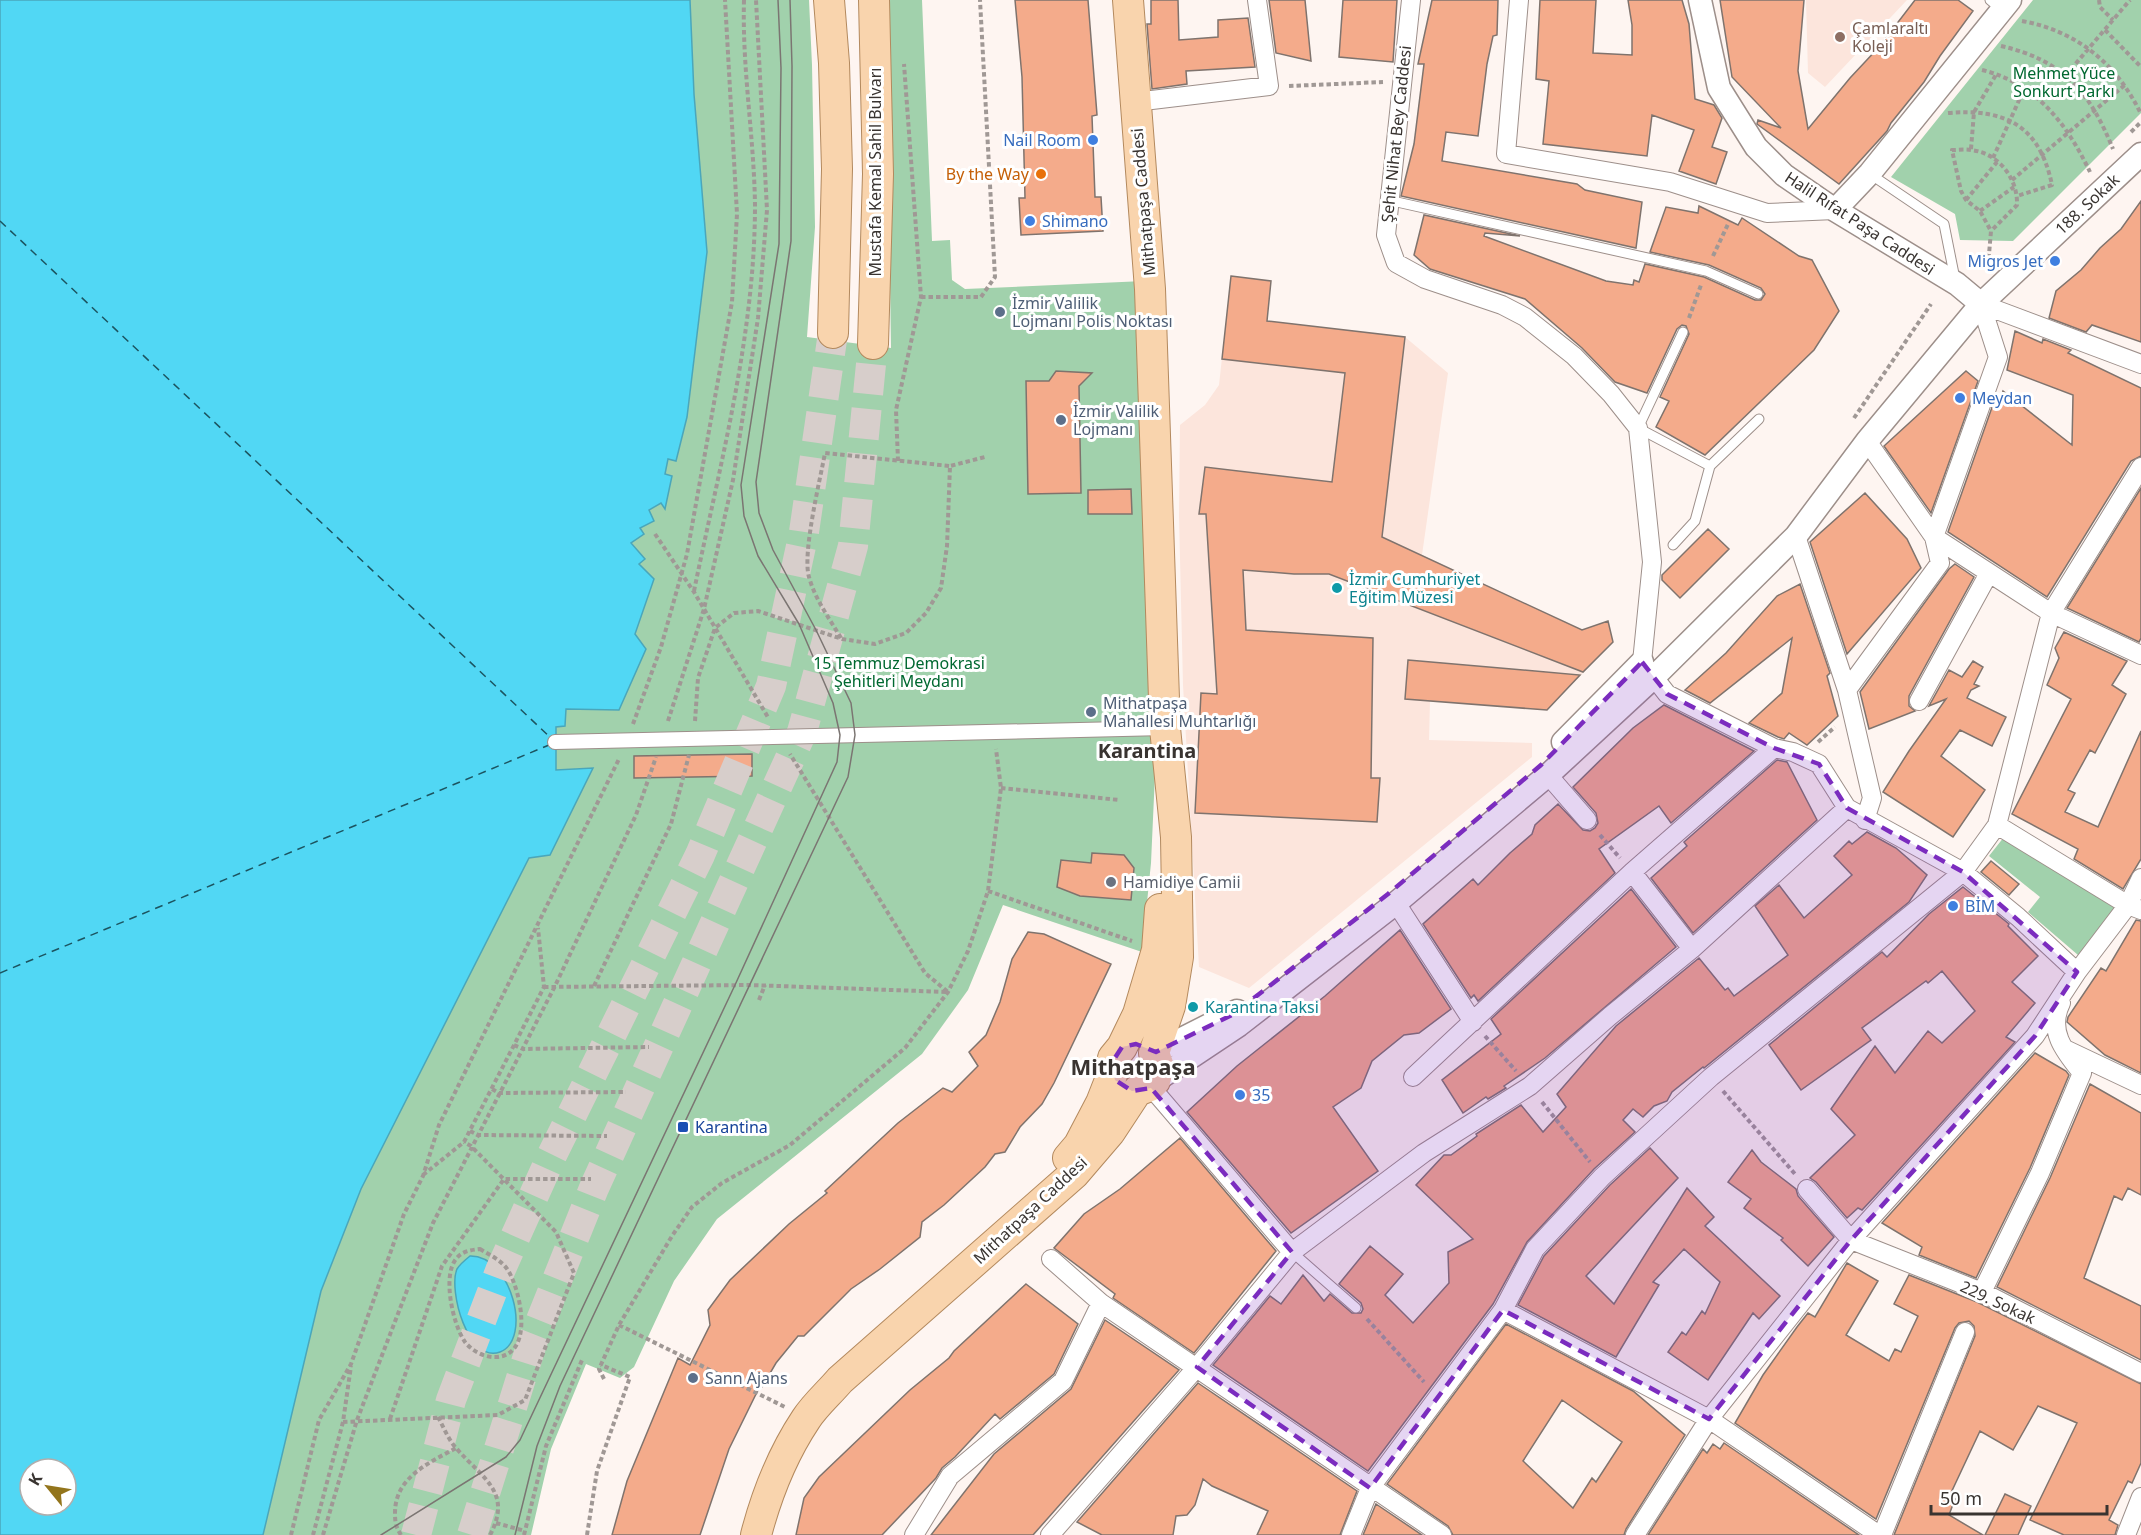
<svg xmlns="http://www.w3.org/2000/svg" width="2141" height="1535" font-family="'Noto Sans',sans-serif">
	<rect width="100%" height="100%" fill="#fef5f1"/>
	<!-- built -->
	<path fill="#fce5dc" d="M1806,0H1907L1825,87L1808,73Z
		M1231,276L1271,281L1267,321L1405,337L1448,373L1422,555L1582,630L1608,621L1613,642L1547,710L1430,701L1429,740L1532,743V757L1249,988L1199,967L1183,685L1179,516L1180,425L1205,405L1219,385Z"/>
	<!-- green -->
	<path fill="#a1d1ac" d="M690,0H809L812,65L815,227L807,337L891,348L886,0H922L932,241L950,240L952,280L965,289L1144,281L1156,752L1151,863L1142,952L1003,905L968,990L922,1054L717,1219L674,1281L634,1367L620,1378L586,1364L551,1449L531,1535H263L321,1291L361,1189L529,858L550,855L593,768L556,770V727L565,709L635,634L654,579L639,564L644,559L631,543L649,510L661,503L665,508L672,476L665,474L668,459L676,461L687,417L707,252L694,94Z
		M2033,0H2141V113L2013,241L1960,240L1955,214L1891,177Z
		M2004,837L2118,906L2078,955L2028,912L2040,897L1989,856Z"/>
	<!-- water -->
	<path fill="#51d7f4" stroke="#4aa6ba" stroke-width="1.5" fill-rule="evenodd" d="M0,0H690L694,94L707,252L687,417L676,461L668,459L665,474L672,476L665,509L661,503L649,510L654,521L640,528L644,534L631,543L645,559L639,564L654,579L635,634L646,649L619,710L566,709L565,726L556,727V770L593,768L550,855L529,858L361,1189L321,1291L263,1535H0ZM30,1469H66V1505H30Z
		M470,1256C511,1255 533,1339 500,1352C468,1364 448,1290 457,1269C460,1264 465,1260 470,1256Z"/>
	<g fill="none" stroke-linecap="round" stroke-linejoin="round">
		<!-- ferry -->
		<path stroke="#1c5460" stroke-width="1.5" stroke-dasharray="8 6" stroke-linecap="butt" d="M0,221L551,738
			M0,973L549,745"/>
	</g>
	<!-- building -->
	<path fill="#f4ab8b" stroke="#7f736d" stroke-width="1.5" fill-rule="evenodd" d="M1015,0H1088L1097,115L1092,116L1095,197H1101L1103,231L1021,235L1019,198H1025L1022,77Z
		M1151,0H1178L1179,40L1218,37V20L1248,18L1255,67L1186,71L1187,84L1152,89L1147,24H1151Z
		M1269,0H1305L1311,61L1276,53Z
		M1343,0H1397L1393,62L1339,57Z
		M1432,0H1498L1497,35L1493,36L1487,64L1478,136L1446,132L1442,161L1577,184L1585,190L1642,202L1636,248L1401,196L1414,144L1424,64H1418Z
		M1540,0H1596L1593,53L1632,55V25L1628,0H1682L1689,24L1695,99L1714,105L1722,118L1712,147L1727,152L1716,184L1679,171L1694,130L1652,115L1647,156L1543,144L1549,81L1536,79Z
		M1720,0H1804L1798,71L1808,129L1850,78L1879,47L1915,0H1958L1973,11L1940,56L1924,82L1891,123L1887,131L1839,184L1757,124L1758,120L1781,128L1732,77Z
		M2141,201V342L2092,325L2086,332L2049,318L2056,291L2081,270L2100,248L2121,229Z
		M1699,206L1738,225L1742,218L1799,256L1812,260L1839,311L1814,350L1705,455L1656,427L1669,401L1660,397L1689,334L1686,326L1682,325L1677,329L1647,393L1615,382L1582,348L1525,299L1430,269L1414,255L1424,215L1520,236L1485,233L1484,236L1606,281L1633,285L1634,280L1639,282L1645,264L1704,277L1755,300H1761L1765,294L1761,288L1709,265L1650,252L1666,207L1698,213Z
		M1231,276L1271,281L1267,321L1405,337L1382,537L1582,630L1608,621L1613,642L1583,672L1329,574H1294L1243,570L1246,630L1373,638L1371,778H1380L1377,822L1195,813L1201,693L1217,694L1206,514H1199L1205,467L1332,482L1345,373L1222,359Z
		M2015,331L2042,343L2043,339L2071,350L2068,353L2141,388V456L2131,461L2047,597L1948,532L1996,396L2001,400L2003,391L2072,445L2073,395L2007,370Z
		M1056,371L1092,373L1079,386L1081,493L1028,494L1026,381H1049Z
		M1966,371L1978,381L1931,513L1884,446Z
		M2141,488V638L2139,642L2067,608Z
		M1131,489L1132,514H1088V490Z
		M1865,493L1907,539L1921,568L1847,654L1810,542Z
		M1708,529L1729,549L1680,598L1662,580V575Z
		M1955,564L1974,577L1909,696V706L1915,711L1869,729L1860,692L1949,569Z
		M1800,584L1830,673L1827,676L1838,716L1807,745L1789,733L1784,739L1778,737L1749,723L1782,693L1792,638L1710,703L1685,690L1726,653L1777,596Z
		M2064,632L2127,661L2112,685L2126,694L2095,753L2090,750L2068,790L2075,793L2065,812L2098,827L2141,731V859L2123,889L2074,859L2078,849L2012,814L2071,699L2047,685L2059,658L2055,648Z
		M1408,660L1580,675L1547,710L1405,699Z
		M1973,661L1983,667L1974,684L1979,686L1971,690L1967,698L2006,717L1992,746L1960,730L1941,756L1985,790L1953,837L1883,792L1909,751L1946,699L1929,706L1949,670L1962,677Z
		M1664,705L1754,751L1671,823L1659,806L1599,849L1615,873L1478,1001L1474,995L1471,998L1423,924L1473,879L1478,885L1510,853L1532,834L1535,825L1558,804L1583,830L1590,831L1595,828L1598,823L1596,813L1573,787L1633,728Z
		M752,754V776L634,778V756Z
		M1777,760L1787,762L1817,820L1693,933L1651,878L1687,846L1684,842Z
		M1867,832L1896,848L1927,875L1909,902L1704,1068L1703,1067L1672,1092L1667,1101L1654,1106L1643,1117L1633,1109L1623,1120L1635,1132L1594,1169L1527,1242L1493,1304L1368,1471L1213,1365L1270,1296L1281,1304L1303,1275L1324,1301L1330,1294L1352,1313H1361L1363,1309L1361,1303L1339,1284L1370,1246L1403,1274L1385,1295L1413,1323L1449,1283L1448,1252L1473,1239L1416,1185L1444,1155H1451L1477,1136L1476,1134L1521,1105L1543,1132L1566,1107L1557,1094L1616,1026L1699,958L1725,990L1728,988L1734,996L1788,955L1755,906L1779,885L1804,918L1852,875L1834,856L1849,841L1852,844Z
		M1092,853L1124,855L1134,868L1131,900L1080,896L1057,887L1061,860L1091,863Z
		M1991,861L2019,884L2009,895L1981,872Z
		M1963,887L2009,924L2008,926L2038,956L2012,982L2035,1003L2006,1037L2015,1042L1877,1194L1862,1210L1858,1208L1847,1218L1816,1182L1810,1178L1855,1135L1831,1109L1875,1046L1895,1073L1928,1031L1942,1043L1975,1011L1942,971L1928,983L1926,981L1862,1028L1871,1040L1801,1090L1769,1045L1882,952L1887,957L1929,914Z
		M1631,889L1676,947L1545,1058L1504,1086L1506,1088L1488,1099L1486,1097L1463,1113L1442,1080L1501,1034L1491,1019Z
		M2136,920L2141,921V1073L2105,1055L2067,1022L2068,1017L2101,968L2106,971Z
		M1400,930L1451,1009L1419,1033L1404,1035L1372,1061L1361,1088L1333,1107L1378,1171L1291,1233L1187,1112L1237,1066L1325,996Z
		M1028,932L1044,934L1111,964L1054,1083L1042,1104L1020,1127L1005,1152L995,1154L985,1167L944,1205L922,1222L920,1237L880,1269L851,1289L804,1336H798L776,1363L762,1387L760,1386L729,1449L700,1535H612L627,1481L678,1358L690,1365L710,1325L708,1310L730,1280L789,1224L827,1193L825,1191L898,1123L943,1088L952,1092L978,1066L969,1052L986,1035L1000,1002L1012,959Z
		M2035,1053L2066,1071L2069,1075L2030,1168L1976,1278L1919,1255L1922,1247L1882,1223Z
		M2090,1084L2141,1113V1195L2128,1188L2122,1200L2114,1196L2084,1278L2141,1306V1360L1997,1287L2050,1178Z
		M1180,1138L1276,1251L1194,1353L1113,1298L1115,1294L1054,1248L1084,1214L1120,1189Z
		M1650,1148L1678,1178L1586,1276L1614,1304L1687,1188L1714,1217L1705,1226L1780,1296L1759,1319L1753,1313L1708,1380L1668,1352L1682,1332L1686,1335L1702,1311L1705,1314L1720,1282L1684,1249L1653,1282L1659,1285L1616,1357L1518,1305L1544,1256L1610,1185Z
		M1752,1150L1761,1162L1796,1189L1798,1196L1834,1237L1808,1266L1781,1240L1783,1238L1744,1208L1751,1199L1728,1182Z
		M1847,1263L1878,1281L1846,1335L1889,1361L1895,1349L1901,1352L1918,1316L1894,1304L1909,1275L1977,1302L2141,1384V1463L2132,1483L2128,1481L2109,1520L2118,1525L2115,1535H2064L2030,1520L2077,1423L2038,1406L2013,1450L1980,1431L1950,1495L1955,1499L1949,1515L1983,1535H1894L1975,1336L1974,1326L1969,1321L1959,1323L1955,1328L1876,1519L1735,1423L1763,1375L1797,1327L1808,1313L1815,1317Z
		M1026,1284L1078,1324L1054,1374L1000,1419L995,1414L955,1457L942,1468L936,1478L882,1535H796L804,1498L819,1477L910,1390L949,1358L954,1351Z
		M1105,1320L1179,1370L1033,1535H931L994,1454L1071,1389Z
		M1506,1324L1633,1391L1685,1435L1626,1529L1624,1535H1453L1448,1526L1387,1484ZM1562,1400L1622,1442L1596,1482L1592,1478L1573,1508L1523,1461Z
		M1198,1383L1357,1491L1340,1535H1257L1268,1511L1212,1486L1203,1479L1195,1505L1187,1515L1176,1516L1173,1535H1102L1077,1522Z
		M1724,1443L1859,1535H1648L1703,1449L1707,1453L1713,1444L1720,1449Z
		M2005,1494L2031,1506L2018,1535H1985Z
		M1376,1504L1422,1535H1363Z"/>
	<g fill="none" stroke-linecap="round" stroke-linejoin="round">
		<!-- primary-tunnel -->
		<path stroke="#d7cecb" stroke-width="30" stroke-dasharray="30 15" stroke-linecap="butt" d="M416,1535L451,1400L500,1271L551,1157L700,855L771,686L804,532L833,333
			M472,1535L533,1340L594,1188L802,732L853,546L873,344"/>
		<!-- service casing -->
		<g stroke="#9d8f8a" stroke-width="11">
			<path id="service" d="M1990,0L2002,10
				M1870,174L1944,224L1955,279
				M1388,200L1706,271L1758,294
				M1710,466L1759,419
				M1673,545L1695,521L1710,466L1638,428L1683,332
				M1292,1252L1356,1308"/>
		</g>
		<!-- pedestrian casing -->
		<g stroke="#9d8f8a" stroke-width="16">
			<path id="pedestrian" d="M555,742L1165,728"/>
		</g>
		<!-- minor casing -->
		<g stroke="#9d8f8a" stroke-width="20">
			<path id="minor" d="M1411,0L1386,235L1396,263L1425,279L1502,305L1525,317L1574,356L1611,394L1638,428L1652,562L1642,662L1667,694L1774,748L1793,752L1819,764L1847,808L1963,872L2018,917L2077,972
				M1519,0L1506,154L1670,182L1767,213L1835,210
				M1135,102L1269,86L1257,0
				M1981,304L2141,364
				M1867,441L1934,537L2051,613L2141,655
				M1796,536L1847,690L1872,798L1865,820
				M1847,690L1940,563L1934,537L1998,357L1981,304
				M1919,701L1989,573
				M1548,775L1587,820
				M1997,825L2128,905L2141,910
				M1632,872L1692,949
				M1396,903L1473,1022
				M2067,1050L2141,1085
				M1413,1077L1632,872L1774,748
				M1150,1086L1292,1252
				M1807,1189L1851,1240L1982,1292L2141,1373
				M1051,1259L1101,1303L1442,1535
				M1982,1292L2040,1173L2082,1073C2065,1052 2047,1031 2061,1003
				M1503,1310L1709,1419L1879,1535
				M914,1535L950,1476L1063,1381L1101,1303
				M1050,1535L1197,1367L1292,1252L1424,1153L1530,1086L1610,1016L1692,949L1847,808
				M1351,1535L1370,1488L1503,1310L1535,1249L1602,1177L1711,1077L1963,872L1997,825L2051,613L2141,467
				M1635,1535L1709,1419L1851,1240L2035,1036L2077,972L2128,905L2141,878
				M1882,1535L1965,1332
				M2126,1535L2141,1497"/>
		</g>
		<!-- tertiary casing -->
		<g stroke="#9d8f8a" stroke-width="25">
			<path id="tertiary" d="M1700,0L1719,88L1756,147L1784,175L1835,210L1957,284L1981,304
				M1835,210L1870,173L2010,0
				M1563,742L1642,662
				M1154,1053L1237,1011
				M1155,1081L1239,1025L1396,903L1548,775L1654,677L1796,536L1867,441L1981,304L2141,154"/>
		</g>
		<!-- primary casing -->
		<g stroke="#b3895e" stroke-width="32">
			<path id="primary" d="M829,0L834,63L837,169L833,333
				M873,344L878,174L874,0
				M1068,1158L1079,1145L1101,1103L1112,1075L1111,1070L1113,1058L1122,1047L1138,1014L1157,950L1160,909
				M756,1535C767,1493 782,1455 806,1419C815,1405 829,1393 840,1380L1074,1174L1110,1132L1137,1091L1150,1086L1155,1081L1159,1067L1154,1053L1170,1006L1178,957L1176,837L1165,728L1150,289L1128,0"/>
		</g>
		<!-- path -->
		<path stroke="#a09895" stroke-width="4" stroke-dasharray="4.5 3" stroke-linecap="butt" d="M2099,0L2100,7L2113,20
			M2022,21C2077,31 2117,64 2141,114
			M2105,30L2141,67
			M2001,46C2063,60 2090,92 2113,149
			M1982,70C2036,83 2067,124 2090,172
			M2066,75L2130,0
			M1289,86L1383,82
			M1948,113C2007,108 2040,127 2052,185L2017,196
			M2131,132L2141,122
			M1971,149L1974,112L1997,73
			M1993,158L2025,87
			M2012,180L2126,84
			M1966,200L1997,162
			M1980,211L2014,187
			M1713,256L1729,222
			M1988,266L1991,231L1980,211L1966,200L1961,191L1952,150C1958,150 1965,149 1971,150C1999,153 2018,179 2017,205L1991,231
			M921,297H981L995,277L980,0
			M1689,318L1701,285
			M1854,418L1931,304
			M898,461L896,410L921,297L904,64
			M655,534L694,592L769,719
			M694,591C720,464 755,335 755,205C754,136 742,69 744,0
			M841,638C829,618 815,599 809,577C802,554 820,480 825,453L950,466
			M668,721L704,609L733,480L758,318L767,210L756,0
			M695,721L698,678L715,628L734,613L758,611L842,639L875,644L906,633L926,613L941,588L947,546L950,466L985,457
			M633,724L661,647L687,554L732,302L737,214L725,0
			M1818,742L1835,727
			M1001,788L1119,800
			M1600,835L1620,858
			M988,891L1132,941
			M594,986L671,824L689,755
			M544,987L750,985L948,992L925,973L790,754
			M759,1000L765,985
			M1485,1036L1516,1071
			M514,1045L523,1049L649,1047
			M492,1089L499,1093L626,1092
			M1723,1091L1795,1174
			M1542,1102L1590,1162
			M470,1131L478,1135L607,1136
			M423,1175L464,1142L544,987L538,928
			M480,1249C490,1255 503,1261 509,1272C521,1293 534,1354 497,1357C485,1358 472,1351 465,1342C453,1325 442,1276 456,1259C462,1251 471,1250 480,1249Z
			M1367,1319L1424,1382
			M619,1325L785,1407
			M604,1379L599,1369L619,1325L672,1236L692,1207L722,1183L790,1145L905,1048L948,992L968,951L988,891L1001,788L996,749
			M438,1417C444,1428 449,1441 457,1449C482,1478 513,1492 490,1535
			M390,1419L442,1266L504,1179H591
			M343,1422L498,1415L525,1400L574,1273L556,1232L471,1146L464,1142
			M496,1523L525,1531
			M291,1535L319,1420L351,1364L404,1214L423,1176L439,1125L619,759
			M313,1535L343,1422L351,1366
			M323,1535L357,1420L433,1223L555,986L636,815L656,757
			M401,1535C396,1527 395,1523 395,1513C395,1477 429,1463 456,1448
			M524,1535L546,1446L582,1360
			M587,1535L597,1471L630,1377L601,1365"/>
		<!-- service -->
		<use href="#service" stroke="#fff" stroke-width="9"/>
		<!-- pedestrian -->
		<use href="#pedestrian" stroke="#fff" stroke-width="14"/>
		<!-- minor -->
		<use href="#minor" stroke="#fff" stroke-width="18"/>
		<!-- tertiary -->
		<use href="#tertiary" stroke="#fff" stroke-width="22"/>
		<!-- primary -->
		<use href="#primary" stroke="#f9d4ad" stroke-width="30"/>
		<!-- tram -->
		<path stroke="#7b7572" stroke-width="1.5" d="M381,1535L506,1457L520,1440L735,985L837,762L840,735L833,703L799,624L758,556L744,516L741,485L779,244L781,68L778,0
			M515,1535L537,1446L560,1386L848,777L855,735L851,703L816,630L773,550L759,513L756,482L791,241L792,66L790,0"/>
	</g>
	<!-- marked area -->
	<path fill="#7b2cbf" fill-opacity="0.2" stroke="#7b2cbf" stroke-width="4.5" stroke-dasharray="12 8" stroke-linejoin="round" d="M1642,662L1667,694L1774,748L1819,764L1847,808L1963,872L2077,972L2035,1036L1851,1240L1709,1419L1503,1310L1370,1488L1197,1367L1292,1252L1151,1088L1132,1091L1115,1080L1111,1064L1122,1047L1136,1044L1156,1052L1232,1015L1388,894L1541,765Z"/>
	<!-- markers -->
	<circle fill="#8d6e63" stroke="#fff" stroke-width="2" cx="1840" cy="37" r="6"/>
	<g fill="#3f7fe0" stroke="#fff" stroke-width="2">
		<circle cx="1093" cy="140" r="6"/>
		<circle cx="1030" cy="221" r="6"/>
		<circle cx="2055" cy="261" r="6"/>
		<circle cx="1960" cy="398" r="6"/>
		<circle cx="1953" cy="906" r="6"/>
		<circle cx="1240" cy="1095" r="6"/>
	</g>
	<circle fill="#e8710a" stroke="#fff" stroke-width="2" cx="1041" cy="174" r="6"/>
	<g fill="#5c6f8a" stroke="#fff" stroke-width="2">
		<circle cx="1000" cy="312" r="6"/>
		<circle cx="1061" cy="420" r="6"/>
		<circle cx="1091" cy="712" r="6"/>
		<circle cx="693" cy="1378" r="6"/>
	</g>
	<g fill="#0f9aa8" stroke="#fff" stroke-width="2">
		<circle cx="1337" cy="588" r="6"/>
		<circle cx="1193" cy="1007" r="6"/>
	</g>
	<circle fill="#6b7280" stroke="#fff" stroke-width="2" cx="1111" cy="882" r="6"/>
	<rect fill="#1a4fb4" stroke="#fff" stroke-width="2" x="677" y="1121" width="12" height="12" rx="3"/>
	<g text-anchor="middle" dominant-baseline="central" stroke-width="6" stroke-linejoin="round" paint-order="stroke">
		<!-- education labels -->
		<g font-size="16" fill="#785e54" stroke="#fff" text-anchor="start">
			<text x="1852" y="28">Çamlaraltı<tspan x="1852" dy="18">Koleji</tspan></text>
		</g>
		<!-- park labels -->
		<g font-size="16" fill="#006830" stroke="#fff">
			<text x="2064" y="73">Mehmet Yüce<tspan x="2064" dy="18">Sonkurt Parkı</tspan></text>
			<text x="899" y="663">15 Temmuz Demokrasi<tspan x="899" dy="18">Şehitleri Meydanı</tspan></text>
		</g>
		<!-- street labels -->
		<g font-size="16" fill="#393431" stroke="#fff">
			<text transform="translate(1396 134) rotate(-84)">Şehit Nihat Bey Caddesi</text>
			<text transform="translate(875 172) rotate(-90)">Mustafa Kemal Sahil Bulvarı</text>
			<text transform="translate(1143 202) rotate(-95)">Mithatpaşa Caddesi</text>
			<text transform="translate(2087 204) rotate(-43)">188. Sokak</text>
			<text transform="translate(1860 223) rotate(33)">Halil Rıfat Paşa Caddesi</text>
			<text transform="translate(1030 1210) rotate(-43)">Mithatpaşa Caddesi</text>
			<text transform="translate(1998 1302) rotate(25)">229. Sokak</text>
		</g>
		<!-- shop labels -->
		<g font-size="16" fill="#366cbe" stroke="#fff" text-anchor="start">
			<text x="1081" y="140" text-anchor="end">Nail Room</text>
			<text x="1042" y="221">Shimano</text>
			<text x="2043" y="261" text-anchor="end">Migros Jet</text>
			<text x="1972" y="398">Meydan</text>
			<text x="1965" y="906">BİM</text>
			<text x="1252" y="1095">35</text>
		</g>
		<!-- food labels -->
		<g font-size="16" fill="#c56008" stroke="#fff" text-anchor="end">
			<text x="1029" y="174">By the Way</text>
		</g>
		<!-- service labels -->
		<g font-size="16" fill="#4e5e75" stroke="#fff" text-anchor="start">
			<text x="1012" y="303">İzmir Valilik<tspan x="1012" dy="18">Lojmanı Polis Noktası</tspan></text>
			<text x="1073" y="411">İzmir Valilik<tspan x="1073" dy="18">Lojmanı</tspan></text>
			<text x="1103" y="703">Mithatpaşa<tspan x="1103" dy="18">Mahallesi Muhtarlığı</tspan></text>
			<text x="705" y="1378">Sann Ajans</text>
		</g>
		<!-- culture labels -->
		<g font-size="16" fill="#0d838f" stroke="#fff" text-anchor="start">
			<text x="1349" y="579">İzmir Cumhuriyet<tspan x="1349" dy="18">Eğitim Müzesi</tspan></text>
			<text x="1205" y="1007">Karantina Taksi</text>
		</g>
		<!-- worship labels -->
		<g font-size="16" fill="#5b616d" stroke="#fff" text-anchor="start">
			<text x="1123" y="882">Hamidiye Camii</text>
		</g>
		<!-- transit labels -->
		<g font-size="16" fill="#164399" stroke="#fff" text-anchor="start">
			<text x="695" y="1127">Karantina</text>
		</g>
		<!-- quarter labels -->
		<g font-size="20" font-weight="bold" fill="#393431" stroke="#fff">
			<text x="1147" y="750">Karantina</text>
		</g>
		<!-- district labels -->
		<g font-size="22" font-weight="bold" fill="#393431" stroke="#fff">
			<text x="1133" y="1066">Mithatpaşa</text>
		</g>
	</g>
	<!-- north arrow -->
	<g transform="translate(48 1487) rotate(300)"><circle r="28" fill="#ffffff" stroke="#b0aead" stroke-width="1.5"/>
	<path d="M0-4.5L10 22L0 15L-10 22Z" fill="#93751c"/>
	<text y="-9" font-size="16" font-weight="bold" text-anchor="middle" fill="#393431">K</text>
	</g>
	<!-- scale -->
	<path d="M1931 1505v9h176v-9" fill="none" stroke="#393431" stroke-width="3"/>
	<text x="1940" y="1505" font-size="18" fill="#393431" stroke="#ffffff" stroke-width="4.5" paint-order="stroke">50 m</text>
</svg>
